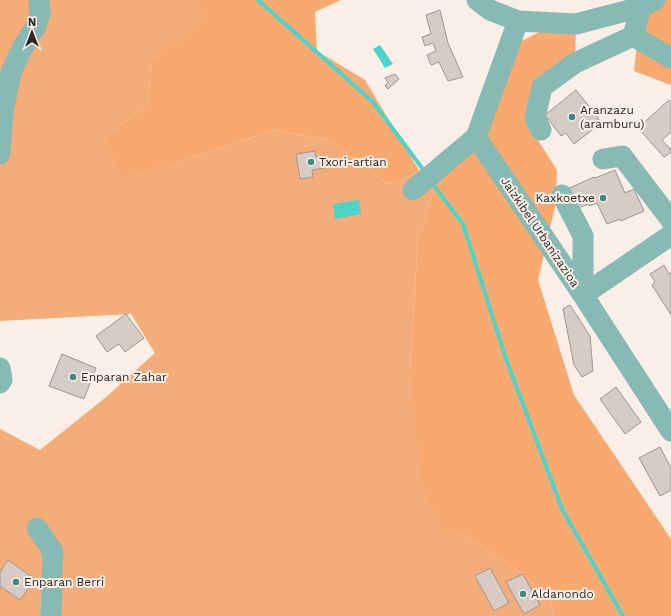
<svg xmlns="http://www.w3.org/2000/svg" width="671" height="616" font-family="'Work Sans',sans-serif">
	<rect width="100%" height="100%" fill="#faefe7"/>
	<!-- green -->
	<path fill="#f4ac78" d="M0,0H199L203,22L151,61L148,104L106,137L178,162L274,130L329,140L388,184L420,172L442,165L418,239L410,368L459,531L523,574L551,601L554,616H0V429L40,450L105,398L155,353L131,314L0,321Z"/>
	<!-- forest -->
	<path fill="#f7a970" d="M199,0H341L315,12L317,51L365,80L420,172L388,184L329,140L274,130L178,162L121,177L106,137L148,104L151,61L202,22Z
		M635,0H671V85L634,71L641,7Z
		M557,23L576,24L575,63L535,88L529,126L557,170L556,203L538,280L574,395L671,539V616H554L551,601L523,574L459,531L441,530L421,482L410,368L418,239L442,165L476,137L508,48Z"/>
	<!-- water -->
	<path fill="#4cd4ca" d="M380,45L393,64L385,68L373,49Z
		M359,200L361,214L335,219L333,204Z"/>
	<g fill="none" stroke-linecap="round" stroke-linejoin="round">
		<!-- stream -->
		<path stroke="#4cd4ca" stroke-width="4" d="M258,0L373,102L422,168
			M435,187L463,224L505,356L562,509L623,616"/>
	</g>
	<!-- building -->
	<path fill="#d7ccc5" stroke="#a0968f" d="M440,10L448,43L463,77L448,81L439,62L431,65L427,55L436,51L433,43L425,46L422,37L431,34L426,15Z
		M395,74L399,79L388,89L385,86L388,83L385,78Z
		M576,90L599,119L592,124L595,128L574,144L566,133L561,136L545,115Z
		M669,100L671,103V132L662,140L670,149L671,148V152L664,157L638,128Z
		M315,151L316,157L323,156L325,168L312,170L313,177L300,179L296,154Z
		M615,170L625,193L634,189L644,211L621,221L620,219L607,224L597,203L589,206L588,204L574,210L565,190L594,177L595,178Z
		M664,265L669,274L671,273V315L652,285L655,282L650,274Z
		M570,305L590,336L593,371L582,377L574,365L563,309Z
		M126,314L144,338L125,352L119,344L107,352L96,336Z
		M62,354L96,368L84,399L49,386Z
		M616,387L641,422L625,434L600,399Z
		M660,447L671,468V490L660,496L639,458Z
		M8,560L35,579L20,600L0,586V572Z
		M490,568L509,603L494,611L475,576Z
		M523,574L540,605L524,614L506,582Z"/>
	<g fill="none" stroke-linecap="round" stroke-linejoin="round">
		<!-- minor -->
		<path stroke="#88bab5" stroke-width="21" d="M477,0L490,10L518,21L576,24L641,7L655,0
			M518,21L476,137L583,295L671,431
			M633,36L671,58
			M541,130L535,118L542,87L575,63L633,36L641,7
			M0,154L3,112L11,72L23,47L36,26L40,13L39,0
			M603,159L622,156L671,220
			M413,190L476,137
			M562,195L583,236V295L671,235
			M0,368L2,380L0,383
			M37,528L53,552L51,616"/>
	</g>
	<!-- markers -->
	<g fill="#408781" stroke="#faefe7" stroke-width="1.5">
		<circle cx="572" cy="117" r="4"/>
		<circle cx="311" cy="162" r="4"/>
		<circle cx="603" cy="198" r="4"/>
		<circle cx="73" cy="377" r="4"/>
		<circle cx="16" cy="582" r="4"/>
		<circle cx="523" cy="594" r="4"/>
	</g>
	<g text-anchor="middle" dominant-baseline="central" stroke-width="4" stroke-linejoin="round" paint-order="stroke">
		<!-- poi labels -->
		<g font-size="12" fill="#2c2825" stroke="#faefe7" text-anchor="start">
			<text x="580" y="110">Aranzazu<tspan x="580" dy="14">(aramburu)</tspan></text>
			<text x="319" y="162">Txori-artian</text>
			<text x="595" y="198" text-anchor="end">Kaxkoetxe</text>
			<text x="81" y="377">Enparan Zahar</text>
			<text x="24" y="582">Enparan Berri</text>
			<text x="531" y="594">Aldanondo</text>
		</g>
		<!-- street labels -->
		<g font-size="12" fill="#2c2825" stroke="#faefe7">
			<text transform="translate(540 232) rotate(56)">Jaizkibel Urbanizazioa</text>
		</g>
	</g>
	<!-- north arrow -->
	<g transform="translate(32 32)" stroke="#faefe7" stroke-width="3" paint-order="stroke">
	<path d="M0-3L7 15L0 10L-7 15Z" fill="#2c2825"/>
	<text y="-6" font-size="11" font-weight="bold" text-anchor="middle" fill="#2c2825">N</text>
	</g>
</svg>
